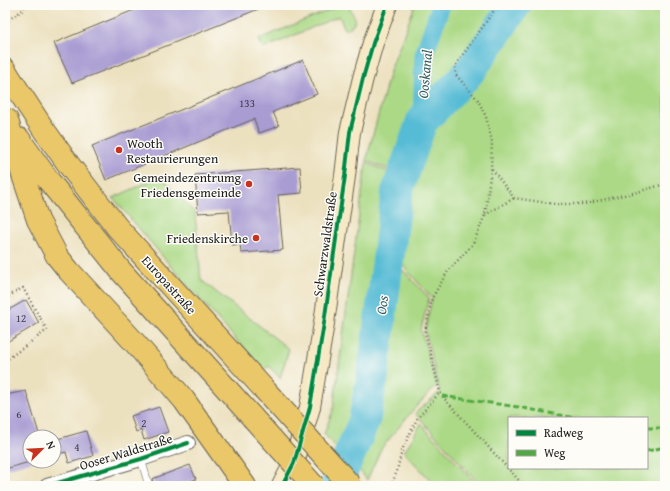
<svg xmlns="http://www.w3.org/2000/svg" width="670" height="491" font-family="'Gentium Book Plus',serif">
	<rect width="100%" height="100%" fill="#fdfcf7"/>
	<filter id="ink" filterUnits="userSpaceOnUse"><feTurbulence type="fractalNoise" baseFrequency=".025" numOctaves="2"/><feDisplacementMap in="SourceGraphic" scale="8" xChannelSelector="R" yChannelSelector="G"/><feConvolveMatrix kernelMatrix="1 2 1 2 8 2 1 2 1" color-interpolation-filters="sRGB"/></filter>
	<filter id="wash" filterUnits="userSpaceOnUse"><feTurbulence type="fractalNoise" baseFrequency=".012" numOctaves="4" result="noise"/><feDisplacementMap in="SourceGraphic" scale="16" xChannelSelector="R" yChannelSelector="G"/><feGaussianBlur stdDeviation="0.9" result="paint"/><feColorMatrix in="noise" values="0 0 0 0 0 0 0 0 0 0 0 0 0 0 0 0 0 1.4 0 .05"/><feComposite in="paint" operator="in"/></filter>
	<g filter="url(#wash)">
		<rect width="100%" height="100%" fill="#ece1bf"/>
		<!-- green -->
		<path fill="#acd986" stroke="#647a51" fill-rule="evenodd" d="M342,5H348L355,18L354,24L349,28L345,30L339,16L263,49L259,39Z
			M415,5H665V486H481L415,413L440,392L425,331L432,298L398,260L400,217L432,119L464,78L454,69L415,114L391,170L366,161L390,71ZM509,418H647V468H509Z
			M366,163L392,173L359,417L344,456L324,434L333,410Z
			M161,176L170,187L195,213L201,280L289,349L280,378L269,366L263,370L175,271L113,198Z
			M398,265L429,298L421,330L437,385L413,410L381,449L367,480L356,465L393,340Z
			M421,424L478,486H436L404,452Z"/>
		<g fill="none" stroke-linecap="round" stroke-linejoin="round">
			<!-- canal -->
			<path stroke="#57bcd5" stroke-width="19" d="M422,121L424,55L441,5"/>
			<!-- river -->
			<path stroke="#57bcd5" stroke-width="32" d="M336,486L364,421L373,374L397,192L422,121L464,78L472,68L515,5"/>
		</g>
		<g id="blocks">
			<!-- building -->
			<path fill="#a99cd3" d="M146,5H266V6L126,62L72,83L54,43Z
				M303,60L317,94L273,112L279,126L259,133L254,119L106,180L92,146Z
				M300,167L302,193L278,195L283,250L241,253L240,244L232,245L229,211L198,213L195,175Z
				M26,300L39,323L5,343V312Z
				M26,391L40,437H30V461H33L5,469V395Z
				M159,407L168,432L144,440L141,430L136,432L131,416Z
				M86,431L93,456L69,463L66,452L54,455V440Z
				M190,465L196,479L177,486H154L152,479Z"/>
		</g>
	</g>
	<g filter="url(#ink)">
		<use href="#blocks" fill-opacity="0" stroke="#656155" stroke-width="1"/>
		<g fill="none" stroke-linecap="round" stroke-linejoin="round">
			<!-- lane casing -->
			<g stroke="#656155" stroke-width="8">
				<path id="lane" d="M141,459L149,486"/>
			</g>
			<!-- street casing -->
			<g stroke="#656155" stroke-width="16">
				<path id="street" d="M47,486L141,459L188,443"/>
			</g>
			<!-- secondary casing -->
			<g stroke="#656155" stroke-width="22">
				<path id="secondary" d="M282,486L294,463L310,407L324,323L345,176L350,132L363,78L373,43L387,5"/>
			</g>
			<!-- primary casing -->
			<g stroke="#656155" stroke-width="24">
				<path id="primary" d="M5,70L10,78L44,130L69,165L117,227L263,388
					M7,120L23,175L38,220L57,256L69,271L135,343L161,373L184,400L245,486
					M19,139L49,181L121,271L252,417"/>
			</g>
			<!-- path -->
			<path stroke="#656155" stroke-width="2.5" stroke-dasharray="1 3" stroke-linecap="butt" d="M498,5L455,66L456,75L478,100L486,117L492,142L491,169L485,215L473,244L448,271L432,298L425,331L440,392L442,396L524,486
				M5,22L23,10L25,5
				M492,169L514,198L555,204H584L637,192L665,184
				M485,215L514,198
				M5,298L23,288L47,330L5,361
				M665,343L664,346L665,362
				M391,486L397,471L402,450L417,419L440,392"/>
			<!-- lane -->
			<use href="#lane" stroke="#fff" stroke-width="7"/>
			<!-- street -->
			<use href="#street" stroke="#fff" stroke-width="14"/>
			<!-- secondary -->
			<use href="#secondary" stroke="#f7e9c3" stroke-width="20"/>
			<!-- primary -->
			<use href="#primary" stroke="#eac769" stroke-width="22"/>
			<!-- primary-bridge casing -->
			<g stroke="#656155" stroke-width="24" stroke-linecap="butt">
				<path id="primary-bridge" d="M263,388L351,486
					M252,417L314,486"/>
			</g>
			<!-- primary-bridge -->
			<use href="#primary-bridge" stroke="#eac769" stroke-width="22"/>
			<!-- quiet -->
			<path stroke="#52a943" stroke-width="3" stroke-dasharray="6 3" stroke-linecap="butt" d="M495,5L496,8
				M442,396L518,407L575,418
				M647,428H665
				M647,451L665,447"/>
			<!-- cycleway casing -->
			<g stroke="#fdfcf7" stroke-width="6">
				<path id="cycleway" d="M47,486L141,459L188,443
					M282,486L294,463L310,407L324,323L345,176L350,132L363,78L373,43L387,5"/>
			</g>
			<!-- cycleway -->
			<use href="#cycleway" stroke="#00873e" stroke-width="4"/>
		</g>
	</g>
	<!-- markers -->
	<g fill="#c8321e" stroke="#fdfcf7" stroke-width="1.5">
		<circle cx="119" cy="150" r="4"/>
		<circle cx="249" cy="184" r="4"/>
		<circle cx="256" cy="238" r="4"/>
	</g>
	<g text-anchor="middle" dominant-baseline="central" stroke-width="3" stroke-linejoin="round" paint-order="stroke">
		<!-- number labels -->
		<g font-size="11" fill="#3f3c4a">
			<text x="247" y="103">133</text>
			<text x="21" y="318">12</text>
			<text x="19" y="414">6</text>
			<text x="144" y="423">2</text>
			<text x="77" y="447">4</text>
		</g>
		<!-- poi labels -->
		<g font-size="13" fill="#1c1c1c" stroke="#fdfcf7" text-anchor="end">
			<text x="127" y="143" text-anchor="start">Wooth<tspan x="127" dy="15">Restaurierungen</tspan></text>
			<text x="241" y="177">Gemeindezentrumg<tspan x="241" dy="15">Friedensgemeinde</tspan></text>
			<text x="248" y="238">Friedenskirche</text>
		</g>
		<!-- street labels -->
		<g font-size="13" fill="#1c1c1c" stroke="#fdfcf7">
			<text transform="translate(325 244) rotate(-82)">Schwarzwaldstraße</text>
			<text transform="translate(169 285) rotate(48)">Europastraße</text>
			<text transform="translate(126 452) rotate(-17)">Ooser Waldstraße</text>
		</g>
		<!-- water labels -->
		<g font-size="14" font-style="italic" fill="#345c66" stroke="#fdfcf7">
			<text transform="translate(425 74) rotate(-85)">Ooskanal</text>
			<text transform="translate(382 305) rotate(-83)">Oos</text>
		</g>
	</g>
	<!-- margin -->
	<rect width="670" height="491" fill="none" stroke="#fdfcf7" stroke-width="20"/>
	<!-- legend -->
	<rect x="508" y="417" width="140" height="52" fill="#fdfcf7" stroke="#a3a29f"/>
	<rect x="516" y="430" width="20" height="6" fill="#00873e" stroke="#a3a29f"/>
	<text x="544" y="437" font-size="12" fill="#1c1c1c">Radweg</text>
	<rect x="516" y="450" width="20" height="6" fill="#52a943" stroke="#a3a29f"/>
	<text x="544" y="457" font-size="12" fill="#1c1c1c">Weg</text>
	<!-- north arrow -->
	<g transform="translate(42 449) rotate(66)"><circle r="19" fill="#fdfcf7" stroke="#a3a29f"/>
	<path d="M0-3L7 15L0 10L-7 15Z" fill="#c8321e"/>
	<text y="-6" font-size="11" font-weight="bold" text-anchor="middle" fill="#1c1c1c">N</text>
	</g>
</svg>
